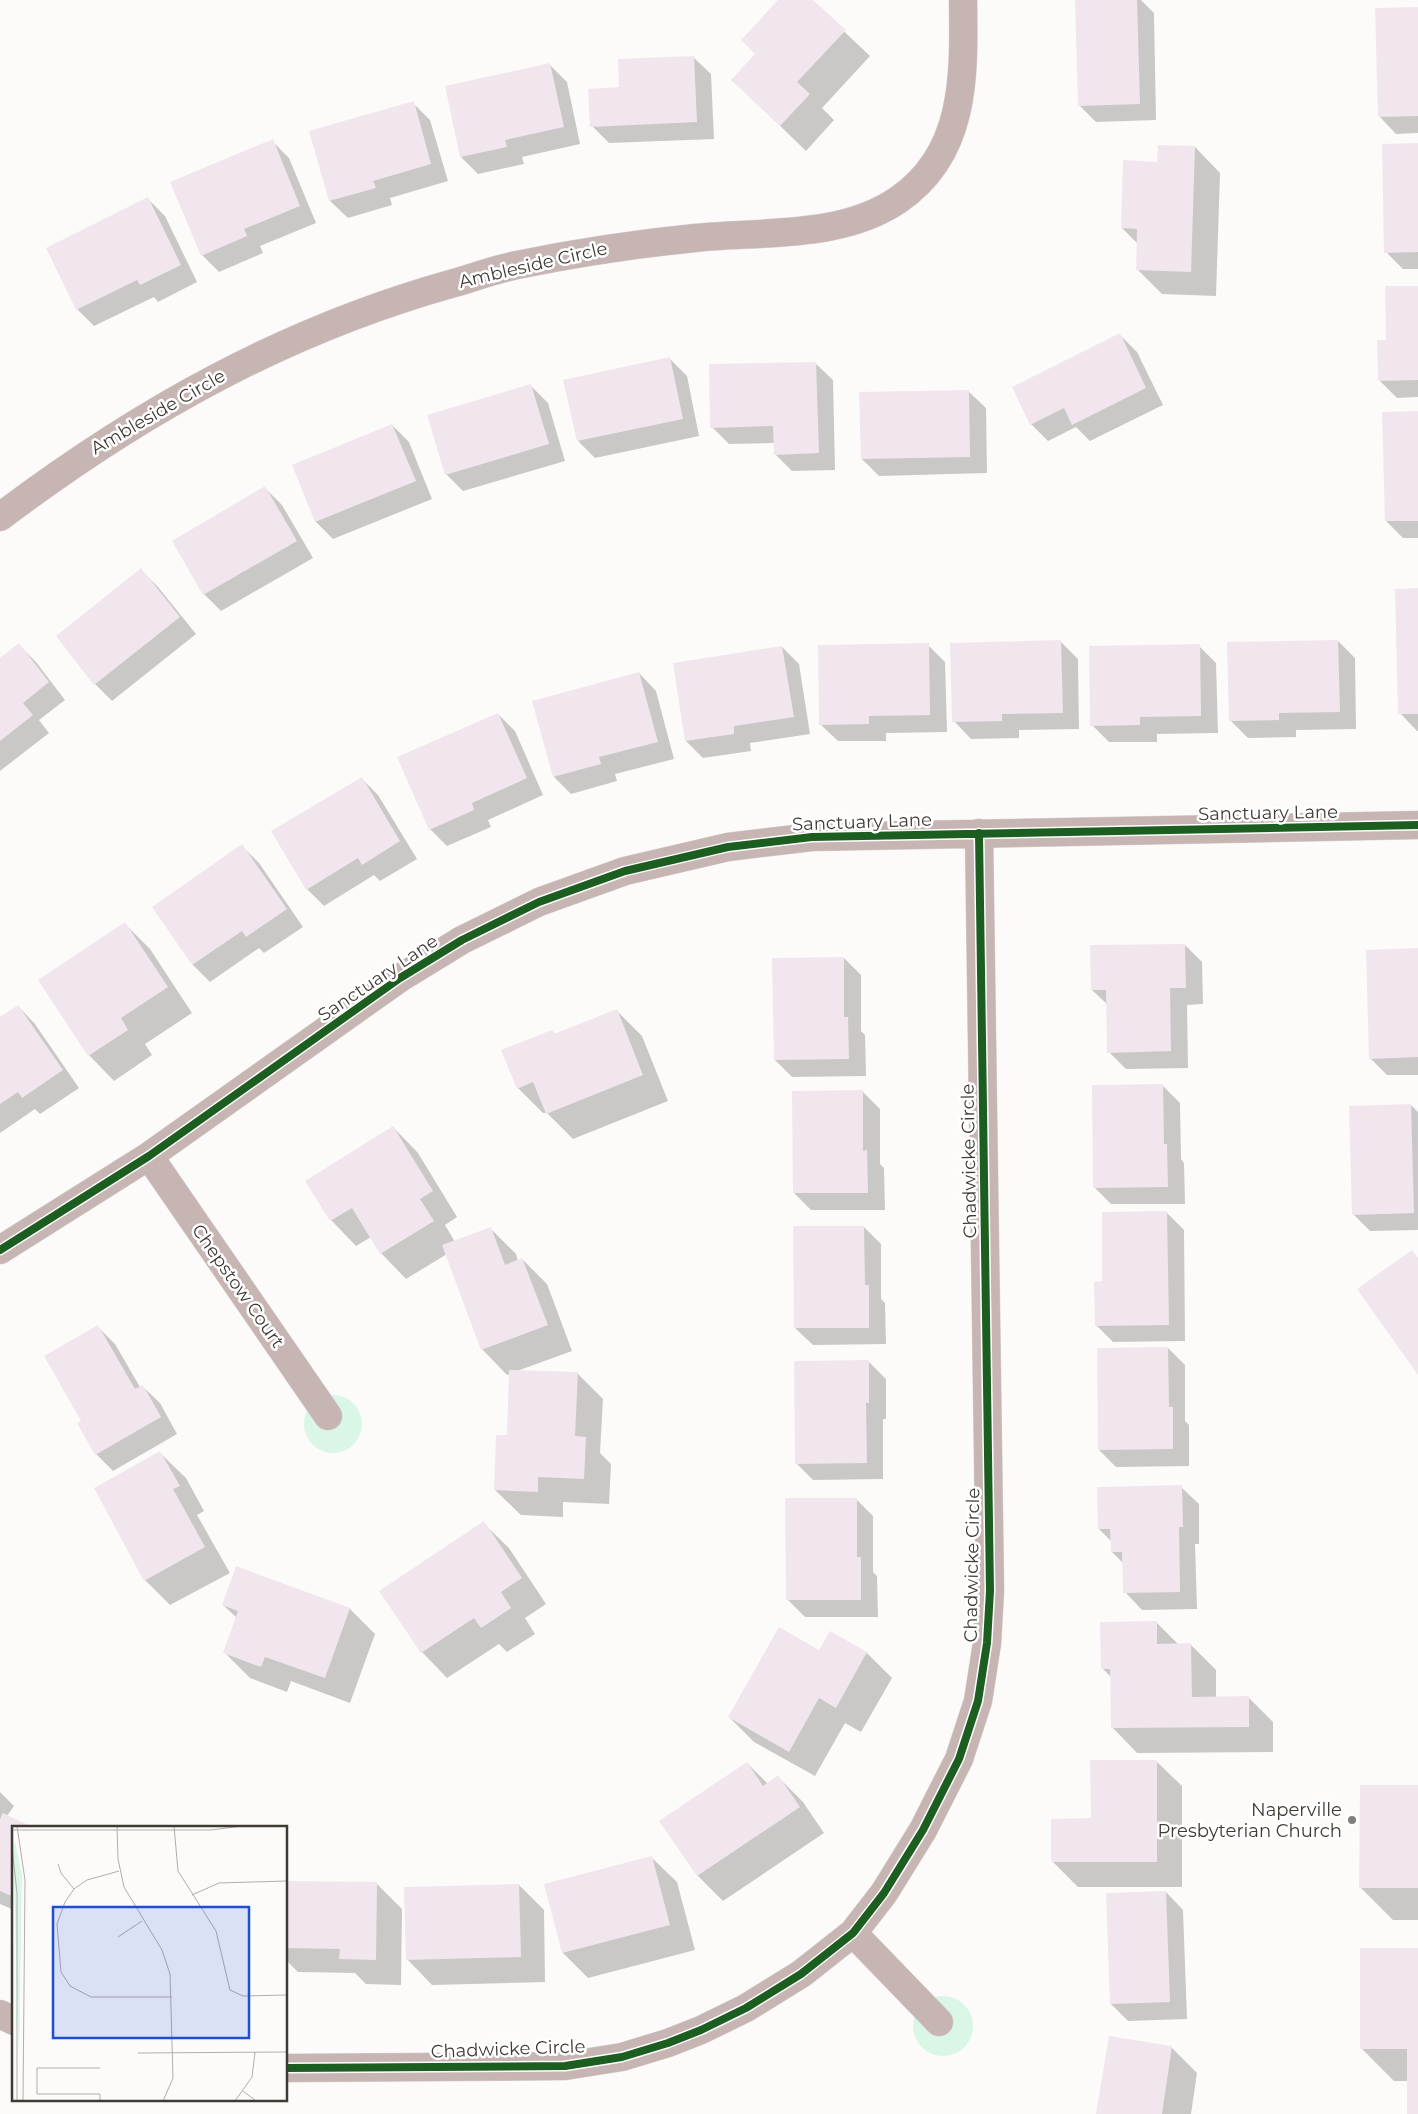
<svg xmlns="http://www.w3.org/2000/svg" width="1418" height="2114" font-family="Montserrat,sans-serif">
	<rect width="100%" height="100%" fill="#fdfbf9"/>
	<!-- green -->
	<path fill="#d9f6e7" d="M304 1424a29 29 0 1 1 58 0a29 29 0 1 1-58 0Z
		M913 2026a30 30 0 1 1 60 0a30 30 0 1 1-60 0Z"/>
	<!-- shadow -->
	<path fill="#0003" d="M780,0H811L870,56L822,108L834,120L806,151L733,80L757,55Z
		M1076,0H1141L1154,13L1156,120L1096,122L1079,105Z
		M1418,8V133L1396,134L1379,116Z
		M693,57L711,74L714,139L609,143L592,126L620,89Z
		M550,65L567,82L580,144L522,157L524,164L478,174L461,157L446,87Z
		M413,103L430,120L448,181L390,198L392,205L348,218L330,201L311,132Z
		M272,141L289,158L316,223L260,246L263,253L219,272L202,255Z
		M1418,144V269H1403L1386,252Z
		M1195,147L1220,173L1216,296L1162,294L1137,269L1138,244L1122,228L1158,163Z
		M148,199L165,216L197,282L158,302L154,297L94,326L77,309Z
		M1418,287V397L1397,398L1380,381L1387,341Z
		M1120,335L1137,352L1163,405L1090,441L1076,427L1048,441L1031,424Z
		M670,359L687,376L699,436L595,458L578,441Z
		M815,363L833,380L835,470L792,471L775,454V443L729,444L712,427Z
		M531,386L548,403L565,461L463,491L446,474Z
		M968,391L986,408L987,473L879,476L862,459Z
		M1418,413V538H1403L1386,521Z
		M392,425L409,442L432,499L333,539L316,522L293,465Z
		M265,488L282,505L313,558L221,611L204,594Z
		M141,570L158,587L196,634L112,701L95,684L57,636Z
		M1418,589V731H1417L1400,713Z
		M1338,641L1355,658L1356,729L1296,730V737L1248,738L1231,721Z
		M1061,642L1078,659L1079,729L1019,730V738L971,739L954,721Z
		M19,645L36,662L65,700L39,720L49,733L0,771V659Z
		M928,645L945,662L947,732L886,733V741H838L820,724Z
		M1199,646L1216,663L1218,733L1157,734V742H1109L1092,725Z
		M782,647L799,664L810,734L750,743L751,751L703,758L686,741Z
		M639,673L656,691L674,759L615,774L617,781L571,794L554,777Z
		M498,714L515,731L543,795L488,820L491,827L447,846L430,829Z
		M361,778L378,795L417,859L380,881L374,875L324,906L307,889Z
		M242,846L259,863L303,927L264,953L259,948L210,982L193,965L154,907Z
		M125,924L150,949L192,1013L145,1044L152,1055L114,1081L89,1055Z
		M1185,945L1202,962L1203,1004L1187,1005L1188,1068L1126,1069L1109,1052L1108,1005L1092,990Z
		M1418,950V1075H1387L1370,1058Z
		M844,958L861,975V1031L865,1035L866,1076L792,1077L775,1060Z
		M18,1006L35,1024L79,1088L40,1114L35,1109L0,1133V1019Z
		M617,1011L642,1036L668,1101L573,1139L547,1113H543L518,1088L552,1031L556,1035Z
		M1163,1086L1180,1103L1181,1159L1184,1163L1185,1204H1111L1094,1187Z
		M863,1092L880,1109V1164L884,1168L885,1210H811L794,1193Z
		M1411,1105L1418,1112V1230L1370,1231L1353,1214Z
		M393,1127L418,1153L457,1217L445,1225L455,1242L491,1229L516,1254L518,1261L522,1259L547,1284L572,1351L517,1371L577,1373L603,1399L600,1453L611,1464L609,1504L563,1502V1517L521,1515L495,1490L508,1436L510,1374L507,1375L482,1349L447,1254L406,1279L381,1253L371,1237L356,1246L331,1220Z
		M1167,1213L1184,1230L1185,1341L1113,1342L1096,1325L1103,1283Z
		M864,1227L881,1244V1299L885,1303L886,1344L813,1345L795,1328Z
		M98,1327L115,1344L140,1387L142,1386L160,1403L177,1434L113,1471L96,1454L82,1422Z
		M1168,1348L1185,1365V1421L1189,1425V1466L1116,1467L1099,1450Z
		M869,1362L886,1379V1419H883V1479L813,1480L796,1463Z
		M160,1453L186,1478L204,1511L197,1515L230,1573L170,1605L145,1580Z
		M1181,1487L1199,1504V1544H1195L1197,1609L1142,1610L1125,1592L1124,1564L1112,1552V1542L1099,1529Z
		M856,1499L873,1516V1572L877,1576L878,1617H805L788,1600Z
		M483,1523L509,1548L546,1604L525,1618L535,1634L507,1652L499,1644L447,1678L422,1652L381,1591Z
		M223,1605L350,1609L375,1634L350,1703L291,1681L287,1692L250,1678L225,1653L237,1618Z
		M1156,1622L1179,1645H1191L1216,1670V1698L1248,1697L1273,1722V1752L1137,1753L1112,1727L1111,1677L1102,1668Z
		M830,1632L867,1653L892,1678L861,1732L845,1723L815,1776L754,1742L729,1717L819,1652Z
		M1156,1761L1182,1786V1887H1078L1053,1862L1092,1819Z
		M747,1763L768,1784L778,1777L803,1802L824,1833L723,1901L698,1876L661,1821Z
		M1418,1786V1920H1393L1361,1888Z
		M0,1792L14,1806L7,1816L14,1828V1910L0,1904Z
		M651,1857L677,1882L695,1950L588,1978L563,1953L545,1885Z
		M286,1882L377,1884L402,1909L401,1985L366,1984L355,1973L298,1972L286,1960Z
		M519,1885L544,1910L545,1982L432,1985L407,1959Z
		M1166,1892L1183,1910L1187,2019L1128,2021L1111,2004Z
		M1418,1949V2114H1409V2081H1394L1361,2048Z
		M1171,2047L1197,2073L1191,2114H1098Z"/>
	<!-- building -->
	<path fill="#f1e6ee" d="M778,0H813L846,30L797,82L810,94L780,126L731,80L755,54L741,40Z
		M1075,0H1137L1140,104L1078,106Z
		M1418,7V116L1378,117L1375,8Z
		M694,56L697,122L590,127L588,89L619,87L618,59Z
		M550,63L564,127L505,140L507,147L460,157L445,86Z
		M414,101L431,164L373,181L376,188L329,201L309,131Z
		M273,139L300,206L244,229L247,236L201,256L170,182Z
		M1418,143V252L1384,253L1382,144Z
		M1158,145L1195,146L1191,272L1136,270L1137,229L1121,228L1123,160L1157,162Z
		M148,197L181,265L140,285L137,280L76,310L46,248Z
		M1385,286H1418V380L1378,381L1377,340H1386Z
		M1120,333L1146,388L1072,425L1064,408L1030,425L1012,387Z
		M670,357L683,419L577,441L563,380Z
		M816,362L819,453L774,455L773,426L710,428L709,364Z
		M531,384L549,444L445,475L427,415Z
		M969,390L970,457L861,459L859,392Z
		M1418,411V521H1385L1382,412Z
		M392,424L416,481L315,522L292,465Z
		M265,486L297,541L203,595L172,541Z
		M141,568L180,617L94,685L56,636Z
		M1418,588V714H1398L1395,589Z
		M1061,640L1063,713L1002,714V721L952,722L950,643Z
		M1338,640L1340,712L1279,713V720L1229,721L1227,642Z
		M19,643L49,682L23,703L33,715L0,741V658Z
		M929,643L930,715L869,716V724L819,725L818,645Z
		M1200,644L1201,716L1140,717V725L1090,726L1089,646Z
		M782,646L794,717L734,726V734L685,741L673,663Z
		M639,672L658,742L599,757L601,764L553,777L532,701Z
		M498,713L527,778L472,803L474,810L429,830L397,757Z
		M362,777L400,841L362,865L358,858L306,890L271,831Z
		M242,844L287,909L246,937L242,931L192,965L152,907Z
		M125,922L168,987L121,1018L128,1030L88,1056L38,980Z
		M1185,944L1186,988H1170L1171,1051L1107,1053L1106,990H1091L1090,945Z
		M1418,948V1057L1369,1059L1366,950Z
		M844,957V1017H848L849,1059L774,1060L772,958Z
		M18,1005L63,1070L22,1098L18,1092L0,1104V1017Z
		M617,1009L643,1075L546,1114L533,1082L517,1089L501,1050L552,1030L554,1034Z
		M1163,1084L1164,1144H1167L1168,1187L1093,1188L1092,1085Z
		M863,1090V1151L867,1150L868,1193H793L792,1091Z
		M1411,1104L1414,1213L1352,1215L1349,1106Z
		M393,1126L433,1191L420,1199L434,1221L380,1254L352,1208L330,1221L305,1181Z
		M1167,1211L1169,1325L1095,1326L1094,1282L1102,1281V1212Z
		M793,1226H864L865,1285H869V1328H794Z
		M491,1227L505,1265L522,1258L548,1325L481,1350L442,1245Z
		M1412,1250L1418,1258V1375L1357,1289Z
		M98,1325L135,1389L143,1385L161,1417L95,1455L77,1423L81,1421L44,1356Z
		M1168,1347L1169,1407H1173V1449L1098,1450L1097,1348Z
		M869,1360V1403H866L867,1463L795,1464L794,1361Z
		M509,1370L578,1372L575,1436L586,1437L584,1479L538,1477V1492L494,1490L496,1435H507Z
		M160,1451L180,1486L173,1489L205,1547L144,1581L94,1488Z
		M1182,1485L1183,1527H1179L1180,1592L1123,1593L1122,1552H1111L1110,1529H1098L1097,1487Z
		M785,1498H857V1557H861V1600H786Z
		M484,1521L522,1578L501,1592L511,1608L481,1628L474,1618L421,1653L379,1591Z
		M236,1566L350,1608L325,1678L265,1657L261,1667L223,1653L238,1611L222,1605Z
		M1157,1621V1644L1191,1643L1192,1697L1249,1696V1727L1111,1728L1110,1669H1101L1100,1622Z
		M779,1627L819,1650L830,1631L867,1652L836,1708L819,1698L789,1752L728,1717Z
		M1090,1760H1157V1862H1051V1819L1091,1818Z
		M747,1762L763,1786L778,1775L800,1807L697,1876L659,1821Z
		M1360,1785H1418V1888H1359Z
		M3,1813L35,1828H14V1897L0,1891V1819Z
		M652,1856L670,1925L562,1953L544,1884Z
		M286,1881L377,1882L376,1960L339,1959L340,1949L286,1948Z
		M519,1884L521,1957L406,1960L404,1887Z
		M1166,1891L1170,2002L1110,2004L1106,1893Z
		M1360,1948H1418V2114H1407V2049H1360Z
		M1109,2036L1172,2046L1162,2114H1096Z"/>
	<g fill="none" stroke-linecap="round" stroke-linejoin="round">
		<!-- minor casing -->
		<g stroke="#dad8d7" stroke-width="29">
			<path id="minor" d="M0,517C139,412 285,330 454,283C475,277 496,269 517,265C576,253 635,244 695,238C761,231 841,239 898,200C967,153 964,74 963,0
				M149,1156L328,1416
				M0,1250L149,1156L400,978L462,940L539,902L625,871L728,847L812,837L1418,825
				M853,1933L939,2022
				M0,2014L14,2021
				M286,2068L565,2066L622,2057L668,2043L701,2030L746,2008L801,1974L853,1933L884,1893L923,1830L959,1759L978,1701L987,1643L990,1591L979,833"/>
		</g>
		<!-- minor -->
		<use href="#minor" stroke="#c7b5b3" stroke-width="28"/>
		<!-- cycleway casing -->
		<g stroke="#fff" stroke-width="11">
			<path id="cycleway" d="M0,1250L149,1156L400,978L462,940L539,902L625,871L728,847L812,837L1418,825
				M286,2068L565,2066L622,2057L668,2043L701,2030L746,2008L801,1974L853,1933L884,1893L923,1830L959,1759L978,1701L987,1643L990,1591L979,833"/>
		</g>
		<!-- cycleway -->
		<use href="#cycleway" stroke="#1b5e20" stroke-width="8"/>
	</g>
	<!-- markers -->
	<circle fill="#827e7a" stroke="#fff" stroke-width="2" cx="1352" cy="1820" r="5"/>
	<g text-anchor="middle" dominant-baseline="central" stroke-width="5" stroke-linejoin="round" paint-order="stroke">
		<!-- street labels -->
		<g font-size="18" fill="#403a35" stroke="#fff">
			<text transform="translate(533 265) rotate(-13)">Ambleside Circle</text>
			<text transform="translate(158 412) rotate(-30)">Ambleside Circle</text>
			<text transform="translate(1268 813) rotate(-1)">Sanctuary Lane</text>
			<text transform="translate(862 822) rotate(-2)">Sanctuary Lane</text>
			<text transform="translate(378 978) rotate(-34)">Sanctuary Lane</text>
			<text transform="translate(969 1161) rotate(-91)">Chadwicke Circle</text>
			<text transform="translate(238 1286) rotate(55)">Chepstow Court</text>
			<text transform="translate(972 1565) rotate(-89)">Chadwicke Circle</text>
			<text transform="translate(508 2049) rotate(-2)">Chadwicke Circle</text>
		</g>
		<!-- poi labels -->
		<g font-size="18" fill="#403a35" stroke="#fff" text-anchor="end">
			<text x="1342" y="1810">Naperville<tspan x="1342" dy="21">Presbyterian Church</tspan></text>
		</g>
	</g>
	<!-- overview -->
	<g transform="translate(12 1826)">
		<rect width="275" height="275" fill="#fdfbf9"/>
		<path d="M3,16L10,49L7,232L1,18Z" fill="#d9f6e7"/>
		<path fill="none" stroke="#b1aeab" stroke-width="1" d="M5,0L13,54L11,275M105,0L106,33L112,61L150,124L158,148L161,252L151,275M162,0L166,45L204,105L218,164L231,170L275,169M0,4H199L230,0M0,21L5,67V275M46,38L49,47L62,63M107,45L75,54L62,63L53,76L45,98L49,146L58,160L79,171H160M180,69L207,57L275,55M106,111L130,95M126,227L275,226M88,242H25V268H88V275M231,265L244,275M223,275L240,251L243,226"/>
		<path fill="#1d4ed8" fill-opacity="0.15" stroke="#1d4ed8" stroke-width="2.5" d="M41,81H237V212H41Z"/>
		<rect width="275" height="275" fill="none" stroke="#403a35" stroke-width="2.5"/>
	</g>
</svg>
